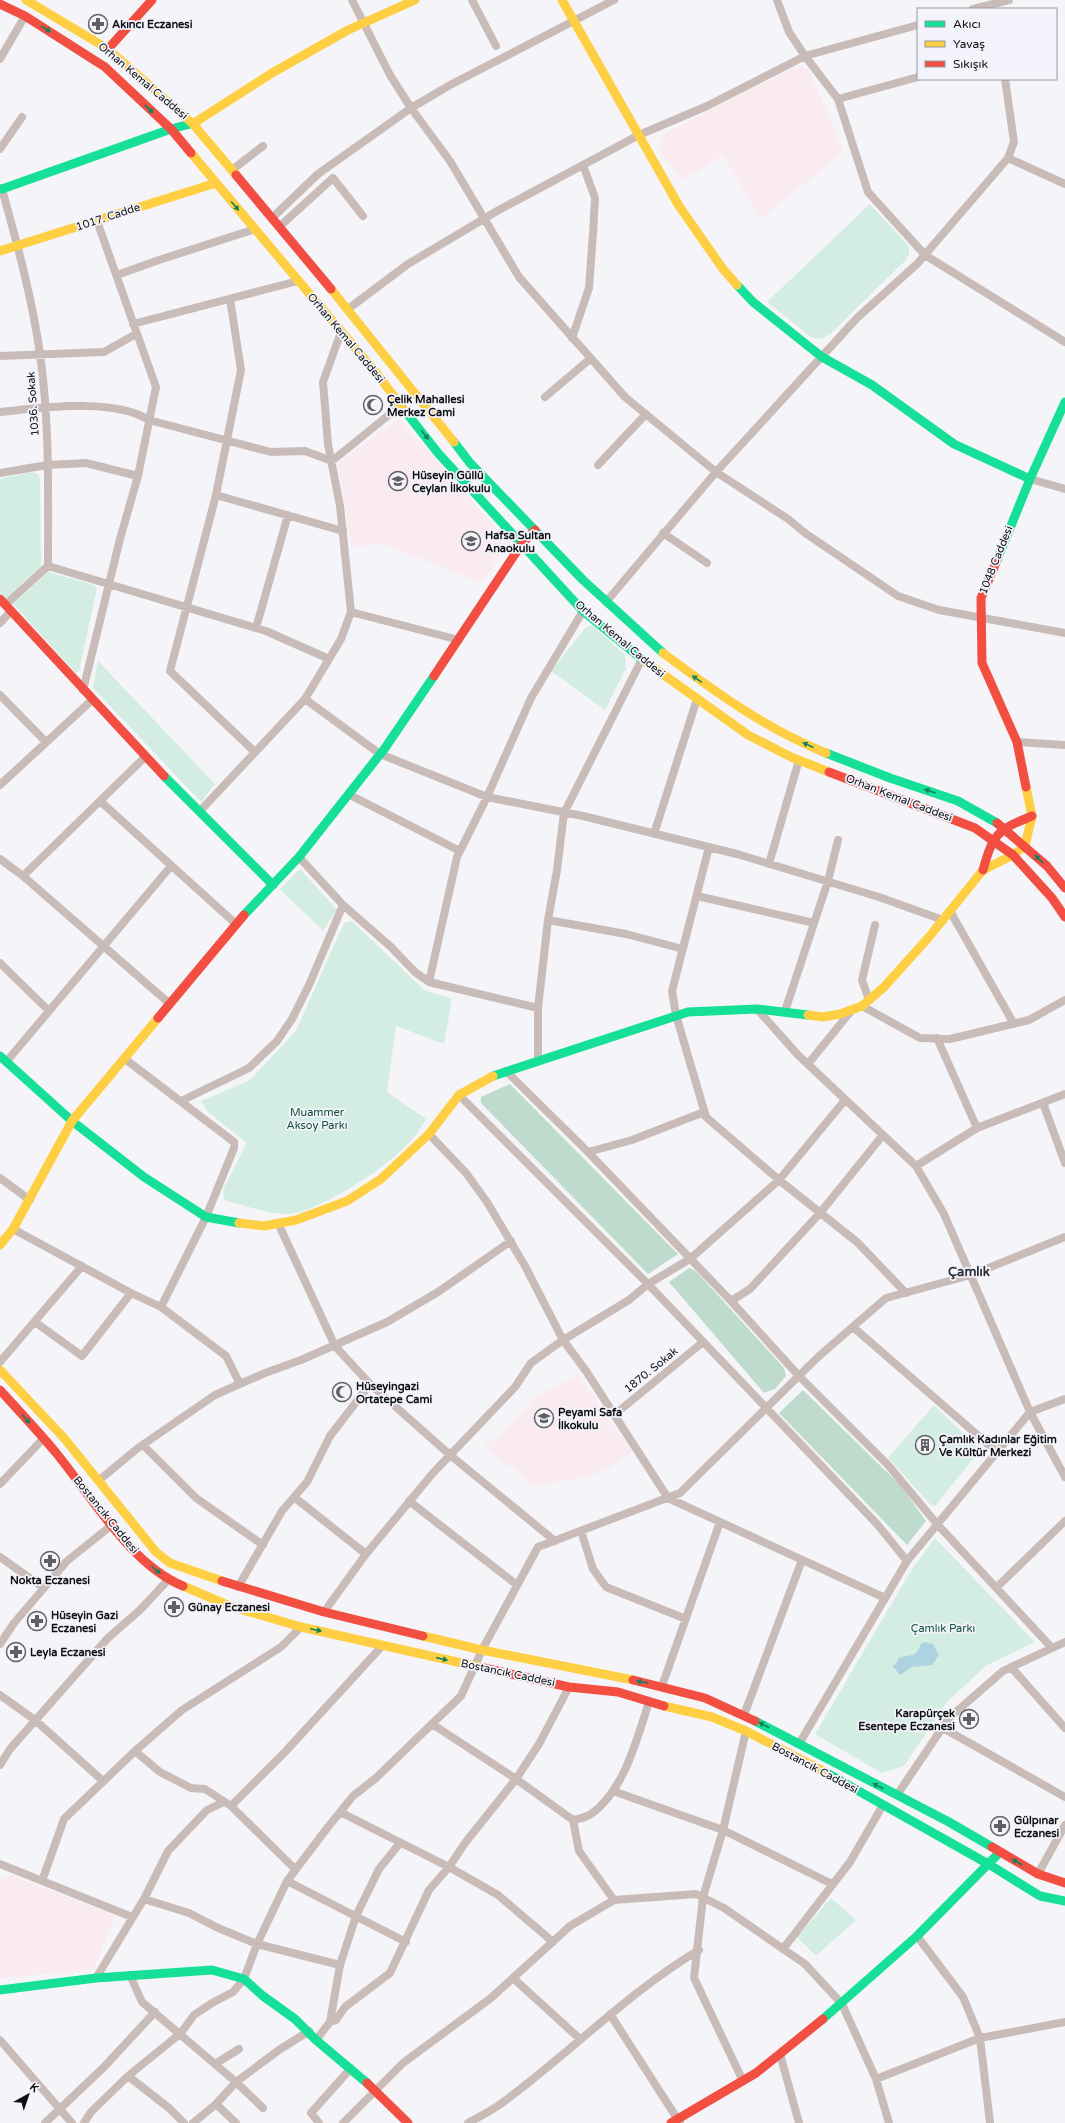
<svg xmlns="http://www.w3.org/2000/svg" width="1065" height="2123" font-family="'Varela Round',sans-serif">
	<rect width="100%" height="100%" fill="#f5f5f9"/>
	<!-- education -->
	<path fill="#f9ebef" d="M798,66L809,70L844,152L760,219L723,155L682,181L658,149L663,134Z
		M395,421H401L500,533L504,548L494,566L481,583L380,543L351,547L338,463Z
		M578,1374L632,1453L604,1471L578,1479L558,1481L532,1488L520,1474L510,1465L507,1467L484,1446L498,1437L534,1398Z
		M11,1875L116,1916L93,1970L0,1978V1880Z"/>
	<!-- green -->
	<path fill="#d4ede2" d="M870,204L909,246V254L906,260L830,334L821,339L812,338L767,302Z
		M32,472L39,475L40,482L41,566L5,599L0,593V480L2,478Z
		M48,572L94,585L97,588L79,671L76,673L13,604Z
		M592,625L625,655L626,669L605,710L551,671L586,627Z
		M98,661L215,784L201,802L93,688Z
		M300,869L337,910L323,931L280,889Z
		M352,921L424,990L452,999L444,1044L396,1026L387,1092L426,1119C421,1127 416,1135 410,1142C390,1165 317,1214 287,1214C266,1214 244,1205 224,1200L223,1189L247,1143L208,1112L201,1101L250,1080L296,1031L344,923Z
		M934,1405L979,1449L977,1454L935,1506L931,1505L888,1458Z
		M935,1538L1035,1642L987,1665L947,1702L904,1766L882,1773L815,1734L912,1569Z
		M831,1898L856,1920L816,1956L797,1937Z"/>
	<!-- forest -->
	<path fill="#bfdbce" d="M510,1084L678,1254L648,1274L481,1103V1097Z
		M689,1268L696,1271L784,1368L786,1376L775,1389L764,1393L669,1282Z
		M803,1390L901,1486L926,1521L907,1545L779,1413Z"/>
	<!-- water -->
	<path fill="#add3e3" d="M924,1642L933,1644L939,1655L932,1665L912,1667L900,1675L892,1665H895L899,1658C909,1654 917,1658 920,1645Z"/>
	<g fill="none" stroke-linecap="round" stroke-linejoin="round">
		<!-- street -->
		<path stroke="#c9bcb8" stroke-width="8" d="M352,0L390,75L411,108L450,161L519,277L625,397L716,472L788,519L805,533L898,596L939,610L1065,633
			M472,0L496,46
			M777,0L789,32L805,56L838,99L868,192L925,255L1065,342
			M973,9L1009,0
			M0,59L25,16
			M838,99L918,77
			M0,149L22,117
			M1008,158L1065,184
			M232,170L263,146
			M0,188L2,189C17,243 32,298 40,354C50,424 48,496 48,566L5,605
			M272,218L318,174L411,108L450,85L614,0
			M279,227L333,178L363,216
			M117,275L159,260L255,229
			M230,299L241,370L216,495L170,671L255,752
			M348,309L408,264L497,211L639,135L707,106L805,56L918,25
			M133,324L298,281
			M572,338L589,288L593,233L595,198L583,165
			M0,356L104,352L136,334
			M545,397L590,359
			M0,412C41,408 113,397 149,420L271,452L305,451L332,461L401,405
			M598,465L646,414
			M0,473L47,465L86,463L138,476
			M1030,479L1065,489
			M216,495L343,531
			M663,533L707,563
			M48,566L266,631L329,659
			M606,602L716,472L857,318L917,264L1008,158L1014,142L1005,79
			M351,612L459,640
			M0,623L11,611
			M256,628L288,515
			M83,690L120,539L138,476L156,387L97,221
			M0,695L46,742
			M305,699L380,754L487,797L583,816L737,854L879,897L943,920
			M1017,742L1065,745
			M0,785L92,700
			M348,794L460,851
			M100,801L236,924
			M200,811L305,699L341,639L351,612L340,506L328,444L323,382L341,332
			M654,834L697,699
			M709,847L672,991L676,1015L706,1117L779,1180L857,1242L906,1293
			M299,857L343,905L391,947L415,972L429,982L538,1008
			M0,859L23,876L170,1004
			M769,864L799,760
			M23,876L145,757
			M697,896L814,923
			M950,911L1014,1024
			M548,920L626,934L683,949
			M0,963L49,1011
			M429,982L457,857L487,797L531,698L583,611
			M869,1000L862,980L875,925
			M862,1006L920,1038L950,1039L1029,1020L1065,1000
			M757,1009L798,1055L916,1166L944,1214L1030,1412L1065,1477
			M785,1011L828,881L838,840
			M937,1038L977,1128
			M538,1059V1008L548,920L557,870L564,813L642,659
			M7,1061L171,866
			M808,1064L851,1011
			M506,1071L588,1152L731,1301L799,1376L888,1465L937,1524L1052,1648
			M459,1095L648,1284L877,1524L907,1561
			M181,1101L249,1068L277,1041L292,1019L309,985L343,905
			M1043,1103L1065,1163
			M429,1134L466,1173L487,1202L525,1266L563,1340L586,1371L668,1498L885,1598
			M588,1152L632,1140L704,1112
			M916,1166L977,1128L1065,1094
			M0,1178L30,1200
			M278,1223L335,1346L370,1384L450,1455L555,1541
			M13,1229L131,1293L161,1307L206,1217L234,1148V1142L125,1059
			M731,1301L750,1289L820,1213L883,1135
			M161,1307L226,1356L240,1384
			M35,1322L82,1356L131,1293
			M853,1327L997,1452
			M0,1362L82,1266
			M614,1415L703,1342
			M143,1445L196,1498L263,1545
			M98,1481L138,1448L215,1395L265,1373L301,1360L387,1322L438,1292L511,1241
			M0,1484L43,1439
			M294,1497L366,1554
			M409,1501L517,1585
			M581,1531L593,1569L606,1587L686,1619
			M0,1557L44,1588
			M238,1587L282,1511L307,1482L330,1436L370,1384
			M997,1587L1065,1521
			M324,1612L366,1554L433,1473L515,1387L531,1363L563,1340L629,1300L648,1284L690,1259L779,1180L845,1100
			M0,1644L14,1623L67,1561L112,1525
			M1011,1667L1065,1728
			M662,1686L720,1522
			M0,1695L35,1720L103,1781
			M744,1715L802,1560
			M432,1724L516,1779L573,1820L579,1851L614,1900
			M943,1728L1065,1797
			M799,1744L907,1561L1030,1412L1065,1399
			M135,1751L160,1772L191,1788L205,1789L231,1806L295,1869
			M0,1765L10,1749L108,1638L141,1609L168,1580
			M613,1791L723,1830L832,1884
			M897,1795L949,1718L1003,1671L1065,1642
			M231,1806L285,1752L383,1645
			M340,1812L449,1867L498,1895L553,1942
			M573,1820C579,1819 586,1817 591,1814C624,1791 637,1739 649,1702
			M0,1864L132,1917
			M1038,1874L1065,1825
			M42,1881L64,1819L135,1751L182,1710L281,1647L301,1627
			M287,1881L406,1942
			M144,1899L189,1913L218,1928L257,1944L340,1965
			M917,1936L963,1997L980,2038L990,2123
			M783,1949L850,1862L883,1805
			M130,1975L142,2002L236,2082L263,2108
			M96,1978L144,1899L168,1851L207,1810L224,1802
			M513,1978L580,2039
			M610,2014L680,2123
			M330,2022L336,2020L345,2007L390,1973L429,1890L449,1867L465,1843L516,1779L539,1744L569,1687
			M0,2040L72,2123
			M316,2040L330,2022L340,1965L356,1916L379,1869L400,1843
			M780,2054L799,2123
			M215,2064L239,2049
			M128,2076L169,2108L184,2123
			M876,2079L980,2038L1065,2022
			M743,2081L694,1978L703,1897L723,1830L746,1731
			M216,2104L236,2123
			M45,2123L104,2067L155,2012
			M84,2123L91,2112L128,2076L181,2033L194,2015L212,2003L233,1992L244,1979L257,1944L287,1881L328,1827L353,1796L376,1778L461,1696L482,1650L538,1547L680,1493L818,1357L886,1298L971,1275L1065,1237
			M193,2123L216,2104L236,2082L279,2050L309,2031
			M319,2123L311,2113L351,2068
			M343,2123L403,2063L491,1998L570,1926L614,1900L696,1894L724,1908L805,1964L842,2004L876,2079L889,2123
			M468,2123C479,2117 491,2111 502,2103C569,2054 627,1993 699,1950"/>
		<!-- fast -->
		<path stroke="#16e098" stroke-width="9" d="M2,189L171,129L194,123
			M737,285L753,302L822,357L872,385L954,444L1030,479
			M405,411L438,453L583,611L643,660
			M454,442L470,463L583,580L663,653
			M997,560L1030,479L1065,402
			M826,753L890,778L958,801L997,823
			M164,776L273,885
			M244,915L299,857L385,748L434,676
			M0,1056L72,1121L144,1177L206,1217L239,1223
			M493,1076L688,1012L757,1009L808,1015
			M755,1721L949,1822L992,1847
			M825,1772L990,1865L1040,1896L1065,1901
			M0,1990L96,1978L212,1970L244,1979L263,1996L295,2019L316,2040L367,2083
			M823,2019L917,1936L1000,1852"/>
		<!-- slow -->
		<path stroke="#ffcf43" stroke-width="9" d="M26,0L108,49L193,124L236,175
			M562,0L679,206L723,269L737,285
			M194,123L272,73L348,30L415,0
			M191,153L377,374L405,411
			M0,251L216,183
			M331,289L454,442
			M663,653C714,691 766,729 826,753
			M643,660L748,735L791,757L829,772
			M808,1015L823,1017L840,1014L862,1006L884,987L929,937L983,870L1013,855L1025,846L1032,816L1026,787
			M239,1223L264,1226L296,1220L347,1201L381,1179L429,1134L459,1095L493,1076
			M0,1245L13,1229L72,1121L158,1018
			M0,1370L64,1438L156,1552L170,1563L222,1581
			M183,1586L230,1606L301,1627L484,1668
			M423,1636L482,1650L633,1680
			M664,1706L712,1717L746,1731L825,1772"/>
		<!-- jam -->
		<path stroke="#f24e42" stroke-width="9" d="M0,4L25,16L105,67L171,129L191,153
			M108,49L152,0
			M236,175L331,289
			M997,560L981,598L982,663L1017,742L1026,787
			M0,599L164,776
			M434,676L521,545L535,530
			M829,772L975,828L1013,855L1052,898L1065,917
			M997,823L1047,866L1065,888
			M983,870C993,834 997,830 1032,816
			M158,1018L244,915
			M0,1390C19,1411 39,1432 57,1454C92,1497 131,1565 183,1586
			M222,1581L324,1612L423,1636
			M484,1668L569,1687L618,1692L664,1706
			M633,1680L705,1698L755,1721
			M992,1847L1038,1874L1065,1883
			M367,2083L408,2123
			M671,2123L756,2073L823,2019"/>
	</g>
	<!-- one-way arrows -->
	<defs><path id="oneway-solid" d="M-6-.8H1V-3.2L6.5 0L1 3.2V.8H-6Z"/></defs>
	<g fill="#13825c">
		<use href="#oneway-solid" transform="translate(46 29) rotate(32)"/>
		<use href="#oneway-solid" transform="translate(149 109) rotate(43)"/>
		<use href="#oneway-solid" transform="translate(235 206) rotate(50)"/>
		<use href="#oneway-solid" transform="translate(425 435) rotate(52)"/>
		<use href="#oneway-solid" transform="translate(697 679) rotate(-145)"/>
		<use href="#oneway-solid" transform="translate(808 745) rotate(-155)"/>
		<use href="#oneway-solid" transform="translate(930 791) rotate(-161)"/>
		<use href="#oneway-solid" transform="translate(1039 859) rotate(-136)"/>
		<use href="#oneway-solid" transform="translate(26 1419) rotate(49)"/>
		<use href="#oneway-solid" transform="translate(156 1570) rotate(39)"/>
		<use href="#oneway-solid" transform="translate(316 1630) rotate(12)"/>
		<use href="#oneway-solid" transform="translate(442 1659) rotate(13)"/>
		<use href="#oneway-solid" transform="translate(642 1682) rotate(-169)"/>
		<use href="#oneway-solid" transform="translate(764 1725) rotate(-153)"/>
		<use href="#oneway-solid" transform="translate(878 1786) rotate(-152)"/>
		<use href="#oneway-solid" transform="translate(1017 1862) rotate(-150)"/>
	</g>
	<!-- icons -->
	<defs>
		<g id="pharmacy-ring" transform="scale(1)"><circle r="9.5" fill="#f3f3fb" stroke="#606063" stroke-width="1.5"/><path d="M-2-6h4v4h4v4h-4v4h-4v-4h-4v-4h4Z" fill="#606063"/></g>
		<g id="mosque-ring" transform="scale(1)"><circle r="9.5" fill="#f3f3fb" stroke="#606063" stroke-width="1.5"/><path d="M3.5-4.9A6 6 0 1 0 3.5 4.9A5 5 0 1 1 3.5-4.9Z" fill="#606063"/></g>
		<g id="school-ring" transform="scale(1)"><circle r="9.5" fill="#f3f3fb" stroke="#606063" stroke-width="1.5"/><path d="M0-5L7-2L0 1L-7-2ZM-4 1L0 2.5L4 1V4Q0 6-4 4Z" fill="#606063"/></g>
		<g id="building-ring" transform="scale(1)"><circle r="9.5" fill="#f3f3fb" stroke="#606063" stroke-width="1.5"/><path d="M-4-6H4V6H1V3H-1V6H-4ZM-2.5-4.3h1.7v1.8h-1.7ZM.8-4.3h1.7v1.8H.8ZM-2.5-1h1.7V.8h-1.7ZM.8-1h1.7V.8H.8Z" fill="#606063"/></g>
	</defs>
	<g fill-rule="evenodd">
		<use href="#pharmacy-ring" x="98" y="24"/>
		<use href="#mosque-ring" x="373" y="405"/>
		<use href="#school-ring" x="398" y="481"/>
		<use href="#school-ring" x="471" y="541"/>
		<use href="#mosque-ring" x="342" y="1392"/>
		<use href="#school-ring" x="544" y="1418"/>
		<use href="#building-ring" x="925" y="1445"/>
		<use href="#pharmacy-ring" x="50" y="1561"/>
		<use href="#pharmacy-ring" x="174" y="1607"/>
		<use href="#pharmacy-ring" x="37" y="1621"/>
		<use href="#pharmacy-ring" x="16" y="1652"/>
		<use href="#pharmacy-ring" x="969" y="1719"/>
		<use href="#pharmacy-ring" x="1000" y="1826"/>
	</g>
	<g text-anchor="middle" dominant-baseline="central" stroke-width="3.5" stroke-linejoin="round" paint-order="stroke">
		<!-- poi labels -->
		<g font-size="11" font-weight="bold" fill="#0f1012" stroke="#f3f3fb" text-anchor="start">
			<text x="112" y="24">Akıncı Eczanesi</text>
			<text x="387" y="399">Çelik Mahallesi<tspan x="387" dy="13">Merkez Cami</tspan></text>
			<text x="412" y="475">Hüseyin Güllü<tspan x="412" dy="13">Ceylan İlkokulu</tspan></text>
			<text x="485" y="535">Hafsa Sultan<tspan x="485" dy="13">Anaokulu</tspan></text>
			<text x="356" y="1386">Hüseyingazi<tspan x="356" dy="13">Ortatepe Cami</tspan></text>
			<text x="558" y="1412">Peyami Safa<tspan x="558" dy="13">İlkokulu</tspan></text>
			<text x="939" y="1439">Çamlık Kadınlar Eğitim<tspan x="939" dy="13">Ve Kültür Merkezi</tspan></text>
			<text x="50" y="1580" text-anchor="middle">Nokta Eczanesi</text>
			<text x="188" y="1607">Günay Eczanesi</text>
			<text x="51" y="1615">Hüseyin Gazi<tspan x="51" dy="13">Eczanesi</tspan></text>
			<text x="30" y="1652">Leyla Eczanesi</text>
			<text x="955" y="1713" text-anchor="end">Karapürçek<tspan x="955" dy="13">Esentepe Eczanesi</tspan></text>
			<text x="1014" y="1820">Gülpınar<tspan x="1014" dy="13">Eczanesi</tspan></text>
		</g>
		<!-- street labels -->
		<g font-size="11" fill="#0f1012" stroke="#f3f3fb">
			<text transform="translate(143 81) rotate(40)">Orhan Kemal Caddesi</text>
			<text transform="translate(108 217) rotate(-18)">1017. Cadde</text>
			<text transform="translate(346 338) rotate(50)">Orhan Kemal Caddesi</text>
			<text transform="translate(33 404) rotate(-94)">1036. Sokak</text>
			<text transform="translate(996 560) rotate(-68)">1048 Caddesi</text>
			<text transform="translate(620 639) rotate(40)">Orhan Kemal Caddesi</text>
			<text transform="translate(899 798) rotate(21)">Orhan Kemal Caddesi</text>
			<text transform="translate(651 1370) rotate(-39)">1870. Sokak</text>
			<text transform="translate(106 1515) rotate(51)">Bostancık Caddesi</text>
			<text transform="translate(508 1673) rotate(12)">Bostancık Caddesi</text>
			<text transform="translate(815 1768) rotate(28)">Bostancık Caddesi</text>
		</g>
		<!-- park labels -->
		<g font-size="11" fill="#115037" stroke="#f3f3fb">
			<text x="317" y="1112">Muammer<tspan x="317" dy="13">Aksoy Parkı</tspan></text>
			<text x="943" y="1628">Çamlık Parkı</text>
		</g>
		<!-- quarter labels -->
		<g font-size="13" font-weight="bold" fill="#2c2c32" stroke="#f3f3fb">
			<text x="969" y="1272">Çamlık</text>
		</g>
	</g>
	<!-- legend -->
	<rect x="917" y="8" width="140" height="72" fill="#f3f3fb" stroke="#98989e"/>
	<rect x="925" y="21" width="20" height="6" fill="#16e098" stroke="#98989e"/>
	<text x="953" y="28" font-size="12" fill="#0f1012">Akıcı</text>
	<rect x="925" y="41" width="20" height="6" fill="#ffcf43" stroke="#98989e"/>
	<text x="953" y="48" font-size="12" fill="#0f1012">Yavaş</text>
	<rect x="925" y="61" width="20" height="6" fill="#f24e42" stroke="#98989e"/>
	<text x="953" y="68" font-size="12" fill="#0f1012">Sıkışık</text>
	<!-- north arrow -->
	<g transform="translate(28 2095) rotate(40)" stroke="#f3f3fb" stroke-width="3" paint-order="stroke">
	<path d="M0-3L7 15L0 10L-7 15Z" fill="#0f1012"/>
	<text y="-6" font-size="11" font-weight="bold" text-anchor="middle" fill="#0f1012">K</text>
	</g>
</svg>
